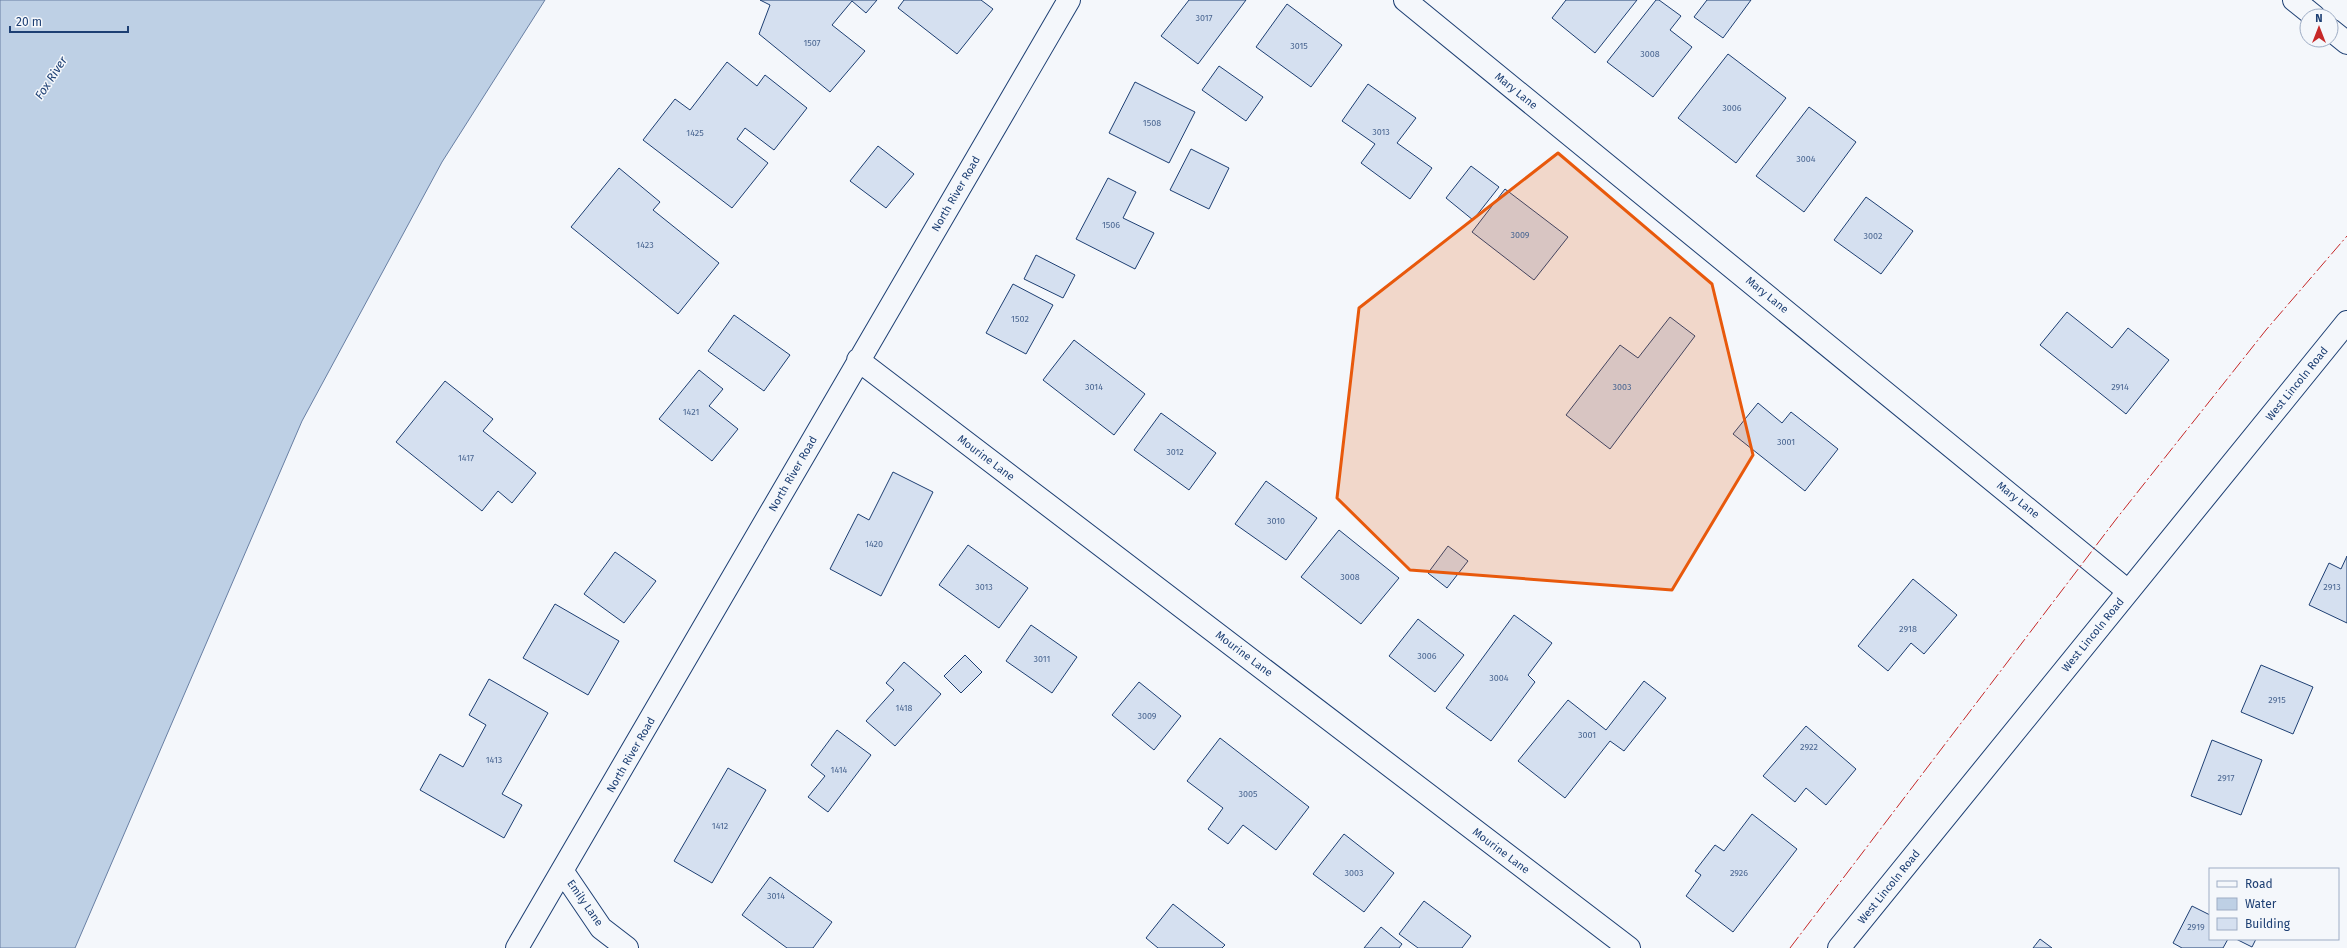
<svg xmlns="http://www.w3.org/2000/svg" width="2347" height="948" font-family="'Fira Sans',sans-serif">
	<rect width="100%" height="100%" fill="#f4f7fb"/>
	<!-- water -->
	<path fill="#bed0e5" stroke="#687fa3" d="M0,0H545L442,162L302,421L75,948H0Z"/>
	<!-- building -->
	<path fill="#d5e0f0" stroke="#1d3f73" d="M877,0L866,13L852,1L832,25L865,51L830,92L759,34L770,5L760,0Z
		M904,0H981L993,9L957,54L898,8Z
		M1189,0H1246L1198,64L1161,36Z
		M1566,0H1637L1595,53L1552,18Z
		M1656,0H1659L1681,16L1670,30L1692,47L1653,97L1607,62Z
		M1707,0H1751L1723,38L1694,17Z
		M1287,4L1342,45L1311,87L1256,47Z
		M1728,54L1786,98L1736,163L1678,118Z
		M727,62L757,86L765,75L807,108L774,150L745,128L737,139L768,163L732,208L643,140L675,99L690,110Z
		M1219,66L1263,97L1246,121L1202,90Z
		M1135,82L1195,112L1169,163L1109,133Z
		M1368,84L1416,118L1397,143L1432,168L1410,199L1361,163L1375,144L1342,121Z
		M1809,107L1856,142L1804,212L1756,176Z
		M878,146L914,174L886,208L850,181Z
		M1191,149L1229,168L1209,209L1170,190Z
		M1471,166L1499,187L1473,220L1446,198Z
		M619,168L660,202L653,210L719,263L678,314L571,227Z
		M1108,178L1136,192L1123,218L1154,233L1135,269L1076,239Z
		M1505,189L1568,237L1534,280L1472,232Z
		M1866,197L1913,231L1881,274L1834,240Z
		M1036,255L1075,275L1063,298L1024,279Z
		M1013,284L1053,305L1026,354L986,333Z
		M2067,312L2112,348L2128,328L2169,360L2126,414L2040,345Z
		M734,315L790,355L764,391L708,351Z
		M1670,317L1695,336L1610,449L1566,415L1620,345L1638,358Z
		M1074,340L1145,394L1114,435L1043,380Z
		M699,370L723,389L709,406L738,429L712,461L659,419Z
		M445,381L493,419L483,431L536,473L512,503L498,491L482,511L396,442Z
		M1758,403L1782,423L1791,412L1838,449L1805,491L1733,434Z
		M1161,413L1216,453L1189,490L1134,450Z
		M893,472L933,492L881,596L830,569L858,514L869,520Z
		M1266,481L1317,518L1286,560L1235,524Z
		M1339,530L1399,578L1361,624L1301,577Z
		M968,545L1028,588L999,628L939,585Z
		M1448,546L1468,561L1447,588L1428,573Z
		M615,552L656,581L624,623L584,594Z
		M2347,556V623L2309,605L2329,563L2341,569Z
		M1913,579L1957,615L1924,654L1911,643L1888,671L1858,646Z
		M555,604L619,641L588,695L523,658Z
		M1514,615L1552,643L1528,675L1535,682L1491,741L1446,708Z
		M1418,619L1464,655L1435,692L1389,656Z
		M1031,625L1077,657L1052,693L1006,661Z
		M965,655L982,672L961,693L944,676Z
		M904,662L941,694L895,746L866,721L894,690L886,683Z
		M2261,665L2313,687L2293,734L2241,712Z
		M489,679L548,713L502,794L522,805L504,838L420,790L440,754L463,767L486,725L469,715Z
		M1644,681L1666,698L1624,751L1610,741L1565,798L1518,761L1568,700L1606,730Z
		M1139,682L1181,716L1154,750L1112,715Z
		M1806,726L1856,769L1826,805L1806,788L1795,802L1763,776Z
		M837,730L871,755L828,812L808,797L825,776L811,765Z
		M1220,738L1309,807L1276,850L1243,825L1228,844L1208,829L1223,808L1187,781Z
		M2212,740L2262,760L2241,815L2191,796Z
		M728,768L766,790L712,883L674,861Z
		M1752,814L1797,849L1733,932L1686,896L1701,875L1695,871L1715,845L1724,851Z
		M1344,834L1394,873L1364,912L1313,874Z
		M770,877L832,922L813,948H787L742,915Z
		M1424,901L1471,936L1462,948H1418L1399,934Z
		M1173,904L1225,945L1222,948H1158L1146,938Z
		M2192,906L2210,915V939H2228L2223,948H2182L2173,943Z
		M1381,927L1402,944L1399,948H1364Z
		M2040,939L2052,948H2033Z
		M2236,939H2256L2252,947Z"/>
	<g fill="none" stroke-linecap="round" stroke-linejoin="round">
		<!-- street casing -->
		<g stroke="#1d3f73" stroke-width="24">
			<path id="street" d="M1405,0L2128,591
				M2294,0L2314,16
				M2331,30L2347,43
				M858,360L1629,948
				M563,872L601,928L627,948
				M517,948L1069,0"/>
		</g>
		<!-- secondary casing -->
		<g stroke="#1d3f73" stroke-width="24">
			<path id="secondary" d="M1839,948L2347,322"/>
		</g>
		<!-- street -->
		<use href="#street" stroke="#f4f7fb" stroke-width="22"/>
		<!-- secondary -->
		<use href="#secondary" stroke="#f4f7fb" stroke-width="22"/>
		<!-- power -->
		<path stroke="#c62828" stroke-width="1" stroke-dasharray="14 3 2 3" stroke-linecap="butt" d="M1790,948L2117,518L2266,330L2347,236"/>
	</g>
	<!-- marked area -->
	<path fill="#e8590c" fill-opacity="0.2" stroke="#e8590c" stroke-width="3" stroke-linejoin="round" d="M1558,153L1712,284L1753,455L1672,590L1410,570L1337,498L1359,308Z"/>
	<g text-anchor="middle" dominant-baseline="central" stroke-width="3" stroke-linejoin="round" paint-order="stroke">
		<!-- number labels -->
		<g font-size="9" fill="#4b6792">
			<text x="1204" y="18">3017</text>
			<text x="812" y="43">1507</text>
			<text x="1299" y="46">3015</text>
			<text x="1650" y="54">3008</text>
			<text x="1732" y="108">3006</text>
			<text x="1152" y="123">1508</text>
			<text x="1381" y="132">3013</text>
			<text x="695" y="133">1425</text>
			<text x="1806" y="159">3004</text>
			<text x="1111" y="225">1506</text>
			<text x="1520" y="235">3009</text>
			<text x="1873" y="236">3002</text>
			<text x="645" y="245">1423</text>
			<text x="1020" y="319">1502</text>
			<text x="1094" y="387">3014</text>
			<text x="1622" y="387">3003</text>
			<text x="2120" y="387">2914</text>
			<text x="691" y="412">1421</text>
			<text x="1786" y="442">3001</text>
			<text x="1175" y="452">3012</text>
			<text x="466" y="458">1417</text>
			<text x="1276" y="521">3010</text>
			<text x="874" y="544">1420</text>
			<text x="1350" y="577">3008</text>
			<text x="984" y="587">3013</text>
			<text x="2332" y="587">2913</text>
			<text x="1908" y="629">2918</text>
			<text x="1427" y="656">3006</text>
			<text x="1042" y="659">3011</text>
			<text x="1499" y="678">3004</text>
			<text x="2277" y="700">2915</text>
			<text x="904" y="708">1418</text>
			<text x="1147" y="716">3009</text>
			<text x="1587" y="735">3001</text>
			<text x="1809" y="747">2922</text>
			<text x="494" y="760">1413</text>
			<text x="839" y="770">1414</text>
			<text x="2226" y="778">2917</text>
			<text x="1248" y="794">3005</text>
			<text x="720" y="826">1412</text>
			<text x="1354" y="873">3003</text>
			<text x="1739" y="873">2926</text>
			<text x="776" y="896">3014</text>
			<text x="2196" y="927">2919</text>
		</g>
		<!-- street labels -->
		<g font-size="11" fill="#1d3f73" stroke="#f4f7fb">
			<text transform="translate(1516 91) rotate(39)">Mary Lane</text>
			<text transform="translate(956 194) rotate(-60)">North River Road</text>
			<text transform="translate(1767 295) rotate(39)">Mary Lane</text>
			<text transform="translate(2297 384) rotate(-51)">West Lincoln Road</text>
			<text transform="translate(986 458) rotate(37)">Mourine Lane</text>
			<text transform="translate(793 474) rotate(-60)">North River Road</text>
			<text transform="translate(2018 500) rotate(39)">Mary Lane</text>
			<text transform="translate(2093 635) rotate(-51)">West Lincoln Road</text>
			<text transform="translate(1244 654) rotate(37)">Mourine Lane</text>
			<text transform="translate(631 755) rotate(-60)">North River Road</text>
			<text transform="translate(1501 851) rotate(37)">Mourine Lane</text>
			<text transform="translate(1889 887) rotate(-51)">West Lincoln Road</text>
			<text transform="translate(585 903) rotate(55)">Emily Lane</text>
		</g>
		<!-- water labels -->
		<g font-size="12" font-style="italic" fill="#1d3f73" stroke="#f4f7fb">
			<text transform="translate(51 78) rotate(-57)">Fox River</text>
		</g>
	</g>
	<!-- legend -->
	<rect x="2209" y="868" width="130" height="72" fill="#f4f7fb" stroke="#9eadc5"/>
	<rect x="2217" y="881" width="20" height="6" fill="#f4f7fb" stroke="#9eadc5"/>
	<text x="2245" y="888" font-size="12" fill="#1d3f73">Road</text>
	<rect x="2217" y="898" width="20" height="12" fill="#bed0e5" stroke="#9eadc5"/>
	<text x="2245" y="908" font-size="12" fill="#1d3f73">Water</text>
	<rect x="2217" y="918" width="20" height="12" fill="#d5e0f0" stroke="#9eadc5"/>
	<text x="2245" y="928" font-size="12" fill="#1d3f73">Building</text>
	<!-- north arrow -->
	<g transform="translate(2319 28)"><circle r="19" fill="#f4f7fb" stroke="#9eadc5"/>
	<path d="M0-3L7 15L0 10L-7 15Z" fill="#c62828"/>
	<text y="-6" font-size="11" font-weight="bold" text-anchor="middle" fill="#1d3f73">N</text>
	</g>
	<!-- scale -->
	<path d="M10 26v6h118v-6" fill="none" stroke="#1d3f73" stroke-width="2"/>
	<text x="16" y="26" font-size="12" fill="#1d3f73" stroke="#f4f7fb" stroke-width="3" paint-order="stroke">20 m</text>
</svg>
